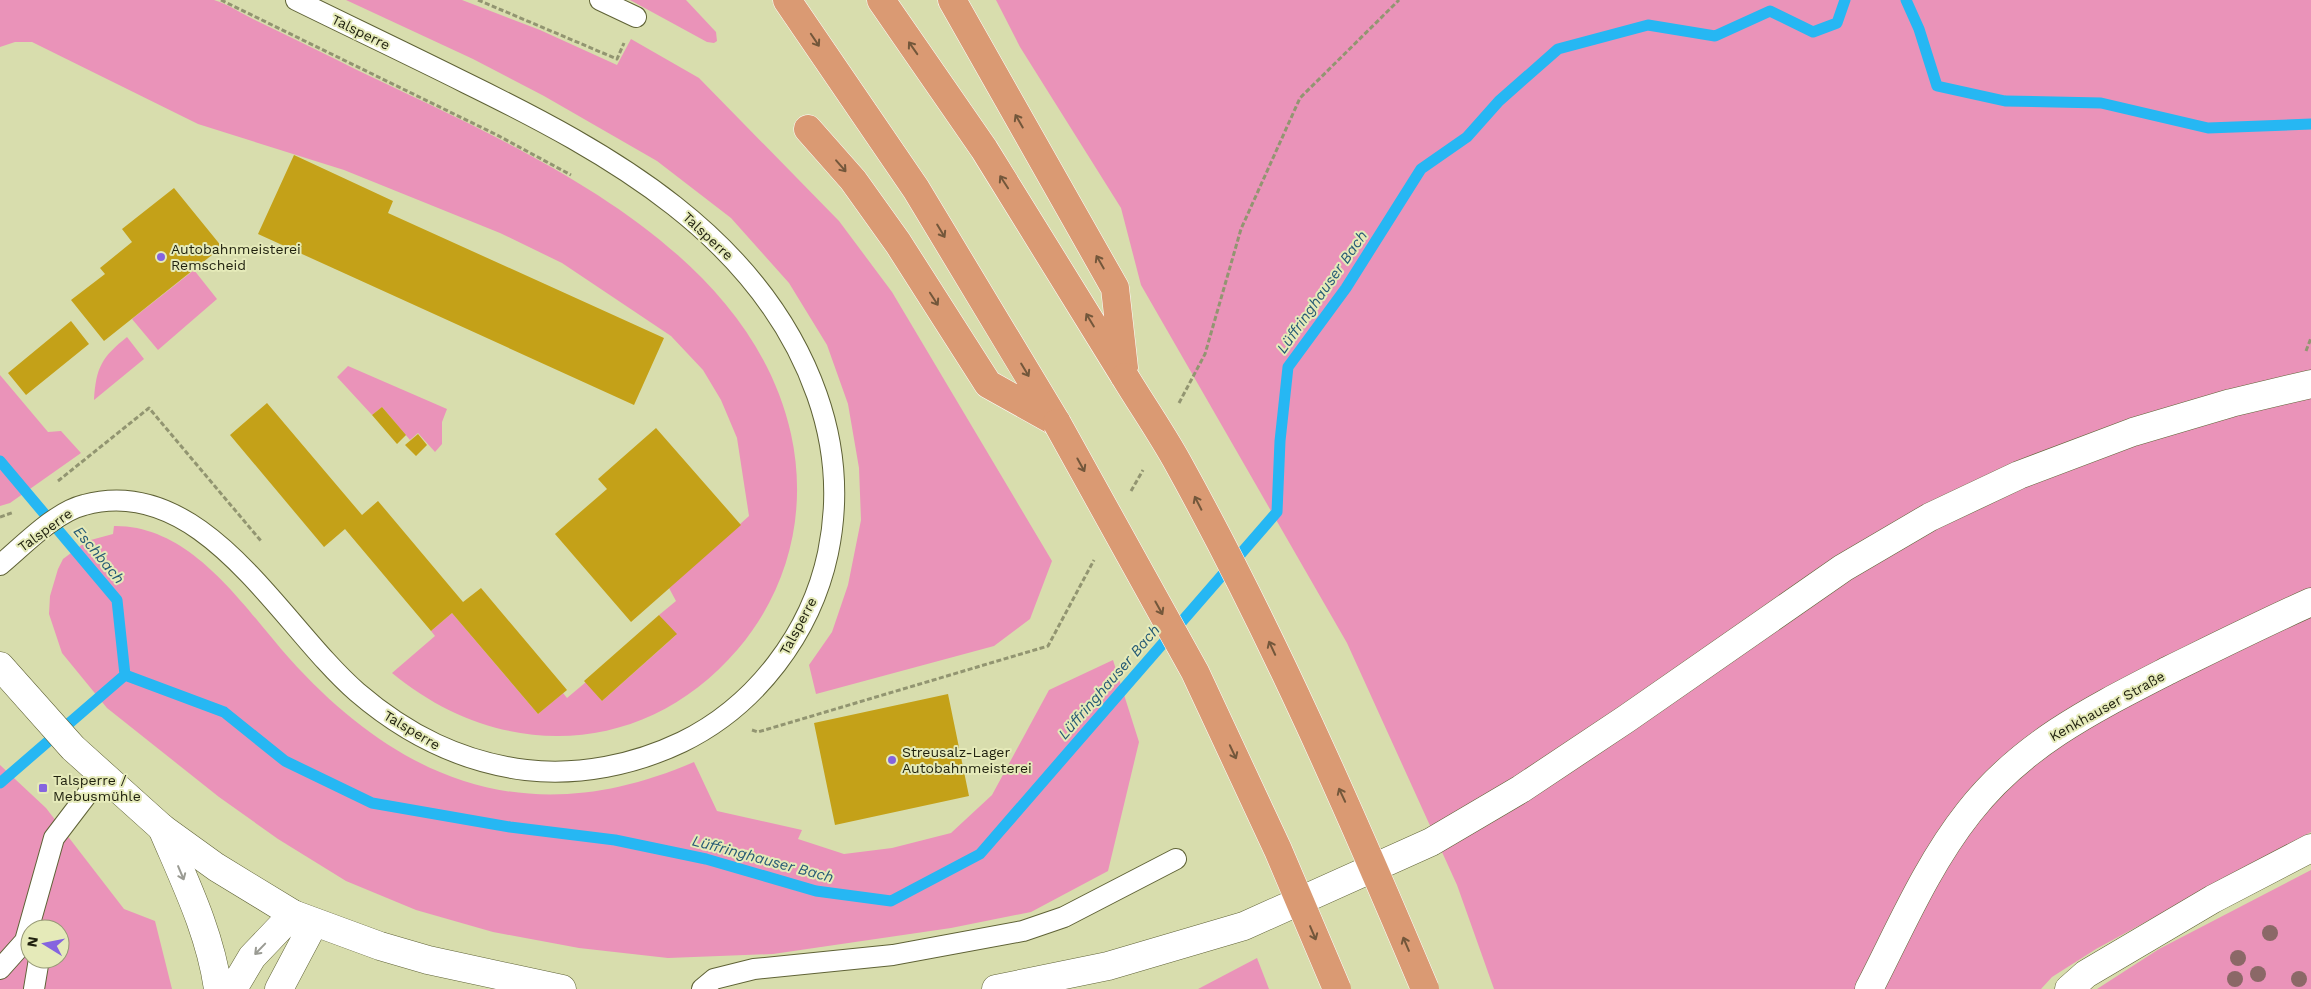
<svg xmlns="http://www.w3.org/2000/svg" width="2311" height="989" font-family="'Work Sans',sans-serif">
	<rect width="100%" height="100%" fill="#d8ddad"/>
	<!-- green -->
	<path fill="#ea93b9" fill-rule="evenodd" d="M0,0C50,0 100,0 151,0C169,0 197,0 214,0C228,4 244,15 257,21C290,37 324,53 357,70C517,147 748,241 791,434C808,511 789,589 738,649C645,758 501,763 392,673L435,636L431,631L452,613L538,714L563,693L567,698L586,682L602,701L676,635L659,615L676,601L669,588L749,516L737,438L721,400L703,370L671,336L562,263L500,233L344,170L198,124L32,42H15L0,47Z
		M346,0H462L540,30L617,65L631,39L699,78L839,221L892,292L1052,561L1030,619L994,646L816,694L809,665L832,632L848,585L861,520L859,468L848,404L827,345L789,283L731,218L657,161L544,96L473,59Z
		M630,0H686L716,32L717,41L714,43L707,42Z
		M996,0H2311V832L2096,949L2052,977L2041,989H1494L1457,885L1347,643L1141,285L1121,208L1020,47Z
		M194,270L217,299L158,350L132,319Z
		M127,337L144,359L94,400C96,367 102,357 127,337Z
		M348,366L447,409L442,422V444L435,452L418,433L410,440L382,407L372,415L337,377Z
		M0,375L48,432L61,431L81,453L10,503L0,506Z
		M114,526C192,525 243,606 289,658C403,785 532,832 694,762L717,811L802,830L798,839L844,854L892,848L951,833L992,795L1049,690L1113,660L1139,742L1108,871L1031,912L951,928L773,954L668,958L579,948L493,932L416,910L346,881L278,839L219,797L107,708L62,653L49,614L50,596L58,569L63,559L87,541L113,534Z
		M0,765L46,808L124,909L155,921L172,989H0ZM30,929H60V959H30Z
		M2311,870V989H2097L2159,949Z
		M1257,958L1269,989H1198Z"/>
	<g fill="none" stroke-linecap="round" stroke-linejoin="round">
		<!-- stream -->
		<path stroke="#26b7f3" stroke-width="11" d="M1906,0L1919,29L1937,86L2005,101L2101,103L2208,128L2311,124
			M0,461L117,600L125,675L0,783
			M125,675L224,712L285,761L372,803L510,827L615,840L706,859L816,891L891,901L980,854L1277,512L1280,441L1288,367L1346,288L1421,169L1467,137L1499,101L1558,49L1648,25L1715,36L1770,11L1813,32L1837,23L1845,0"/>
	</g>
	<!-- building -->
	<path fill="#c4a118" d="M294,155L393,201L388,213L664,338L634,405L258,234Z
		M174,188L222,247L104,341L71,300L105,274L100,268L132,242L122,229Z
		M71,321L89,344L26,395L8,373Z
		M267,403L362,515L378,501L463,602L481,588L567,690L538,714L452,613L431,631L345,529L324,547L230,435Z
		M382,407L406,435L397,444L372,415Z
		M656,428L741,525L631,622L555,534L607,489L598,479Z
		M418,434L427,445L416,456L405,445Z
		M659,615L677,634L602,701L584,681Z
		M948,694L969,796L835,825L814,723Z"/>
	<g fill="none" stroke-linecap="round" stroke-linejoin="round">
		<!-- service casing -->
		<g stroke="#5f6236" stroke-width="22">
			<path id="service" d="M600,0L636,17
				M0,565C23,546 55,512 84,505C203,472 280,625 357,692C407,735 461,762 526,770C579,776 634,765 682,742C756,706 811,633 828,553C839,500 835,446 817,395C761,236 609,153 466,83C410,55 353,28 296,0
				M0,969L25,941L54,838L102,775
				M34,989L39,959
				M702,989L714,979L754,969L893,955L1023,931L1064,917L1176,859"/>
		</g>
		<!-- tertiary casing -->
		<g stroke="#5f6236" stroke-width="29">
			<path id="tertiary" d="M162,828C184,880 210,932 218,989
				M233,989L252,957L293,914
				M279,989L314,923
				M1869,989C1900,929 1927,865 1969,812C2023,743 2095,708 2171,669C2218,646 2264,623 2311,602
				M2069,989L2086,974L2213,899L2311,848"/>
		</g>
		<!-- secondary casing -->
		<g stroke="#5f6236" stroke-width="29">
			<path id="secondary" d="M0,666L73,748L162,828L216,867L293,914L380,946L428,960L562,989
				M996,989L1108,966L1244,926L1431,842L1521,789L1626,719L1843,568L1930,517L2019,475L2133,432L2231,403L2311,384"/>
		</g>
		<!-- motorway casing -->
		<g stroke="#fff" stroke-width="29">
			<path id="motorway" d="M787,0L916,189L1057,423
				M881,0L984,149L1125,377
				M952,0L1115,288L1124,368
				M808,129L853,180L898,243L988,384L1056,422"/>
		</g>
		<!-- path -->
		<path stroke="#929571" stroke-width="3" stroke-dasharray="5 2.5" stroke-linecap="butt" d="M221,0L497,135L571,175
			M478,0L617,59L624,43
			M2306,351L2311,338
			M1179,403L1205,354L1241,229L1300,98L1399,0
			M58,481L149,408L261,541
			M1131,491L1143,470
			M0,517L14,512
			M752,730L758,732L1048,646L1094,560"/>
		<!-- service -->
		<use href="#service" stroke="#fff" stroke-width="20"/>
		<!-- tertiary -->
		<use href="#tertiary" stroke="#fff" stroke-width="28"/>
		<!-- secondary -->
		<use href="#secondary" stroke="#fff" stroke-width="28"/>
		<!-- motorway -->
		<use href="#motorway" stroke="#da9a73" stroke-width="28"/>
		<!-- motorway-bridge casing -->
		<g stroke="#fff" stroke-width="29" stroke-linecap="butt">
			<path id="motorway-bridge" d="M1125,377C1142,405 1162,434 1178,463C1272,633 1350,811 1425,989
				M1057,423L1195,672L1278,850L1337,989"/>
		</g>
		<!-- motorway-bridge -->
		<use href="#motorway-bridge" stroke="#da9a73" stroke-width="28"/>
	</g>
	<!-- trees -->
	<g fill="#8b6867">
		<circle cx="2270" cy="933" r="8"/>
		<circle cx="2238" cy="958" r="8"/>
		<circle cx="2258" cy="974" r="8"/>
		<circle cx="2235" cy="979" r="8"/>
		<circle cx="2299" cy="979" r="8"/>
	</g>
	<!-- one-way arrows -->
	<defs><path id="oneway-shaft" d="M-6 0H5M1.5-3L5.5 0L1.5 3" fill="none" stroke-width="1.6" stroke-linecap="round" stroke-linejoin="round" transform="scale(1.25)"/></defs>
	<g stroke="#73573b">
		<use href="#oneway-shaft" transform="translate(815 40) rotate(56)"/>
		<use href="#oneway-shaft" transform="translate(913 48) rotate(-125)"/>
		<use href="#oneway-shaft" transform="translate(1019 121) rotate(-120)"/>
		<use href="#oneway-shaft" transform="translate(841 166) rotate(49)"/>
		<use href="#oneway-shaft" transform="translate(1004 182) rotate(-123)"/>
		<use href="#oneway-shaft" transform="translate(941 231) rotate(59)"/>
		<use href="#oneway-shaft" transform="translate(1100 262) rotate(-120)"/>
		<use href="#oneway-shaft" transform="translate(934 299) rotate(57)"/>
		<use href="#oneway-shaft" transform="translate(1090 320) rotate(-121)"/>
		<use href="#oneway-shaft" transform="translate(1025 370) rotate(59)"/>
		<use href="#oneway-shaft" transform="translate(1081 465) rotate(61)"/>
		<use href="#oneway-shaft" transform="translate(1198 503) rotate(-117)"/>
		<use href="#oneway-shaft" transform="translate(1159 608) rotate(61)"/>
		<use href="#oneway-shaft" transform="translate(1272 648) rotate(-115)"/>
		<use href="#oneway-shaft" transform="translate(1233 752) rotate(65)"/>
		<use href="#oneway-shaft" transform="translate(1342 795) rotate(-115)"/>
		<use href="#oneway-shaft" transform="translate(1313 933) rotate(67)"/>
		<use href="#oneway-shaft" transform="translate(1406 944) rotate(-113)"/>
	</g>
	<g stroke="#9a9b93">
		<use href="#oneway-shaft" transform="translate(181 873) rotate(67)"/>
		<use href="#oneway-shaft" transform="translate(260 949) rotate(134)"/>
	</g>
	<!-- markers -->
	<g fill="#8564df" stroke="#e5eab9" stroke-width="2">
		<circle cx="161" cy="257" r="5"/>
		<circle cx="892" cy="760" r="5"/>
		<rect x="38" y="783" width="10" height="10" rx="2.5"/>
	</g>
	<g text-anchor="middle" dominant-baseline="central" stroke-width="4" stroke-linejoin="round" paint-order="stroke">
		<!-- street labels -->
		<g font-size="14" fill="#1f200e" stroke="#e5eab9">
			<text transform="translate(361 32) rotate(26)">Talsperre</text>
			<text transform="translate(708 236) rotate(43)">Talsperre</text>
			<text transform="translate(45 530) rotate(-36)">Talsperre</text>
			<text transform="translate(798 626) rotate(-62)">Talsperre</text>
			<text transform="translate(2107 706) rotate(-29)">Kenkhauser Straße</text>
			<text transform="translate(412 730) rotate(31)">Talsperre</text>
		</g>
		<!-- poi labels -->
		<g font-size="14" fill="#1f200e" stroke="#e5eab9" text-anchor="start">
			<text x="171" y="249">Autobahnmeisterei<tspan x="171" dy="16">Remscheid</tspan></text>
			<text x="902" y="752">Streusalz-Lager<tspan x="902" dy="16">Autobahnmeisterei</tspan></text>
			<text x="53" y="780">Talsperre /<tspan x="53" dy="16">Mebusmühle</tspan></text>
		</g>
		<!-- water labels -->
		<g font-size="15" font-style="italic" fill="#275b75" stroke="#e5eab9">
			<text transform="translate(1322 292) rotate(-55)">Lüffringhauser Bach</text>
			<text transform="translate(99 555) rotate(50)">Eschbach</text>
			<text transform="translate(1109 682) rotate(-49)">Lüffringhauser Bach</text>
			<text transform="translate(763 859) rotate(15)">Lüffringhauser Bach</text>
		</g>
	</g>
	<!-- north arrow -->
	<g transform="translate(45 944) rotate(280)"><circle r="24" fill="#e5eab9" stroke="#969975"/>
	<path d="M0-4L9 19L0 12L-9 19Z" fill="#8564df"/>
	<text y="-8" font-size="14" font-weight="bold" text-anchor="middle" fill="#1f200e">N</text>
	</g>
</svg>
